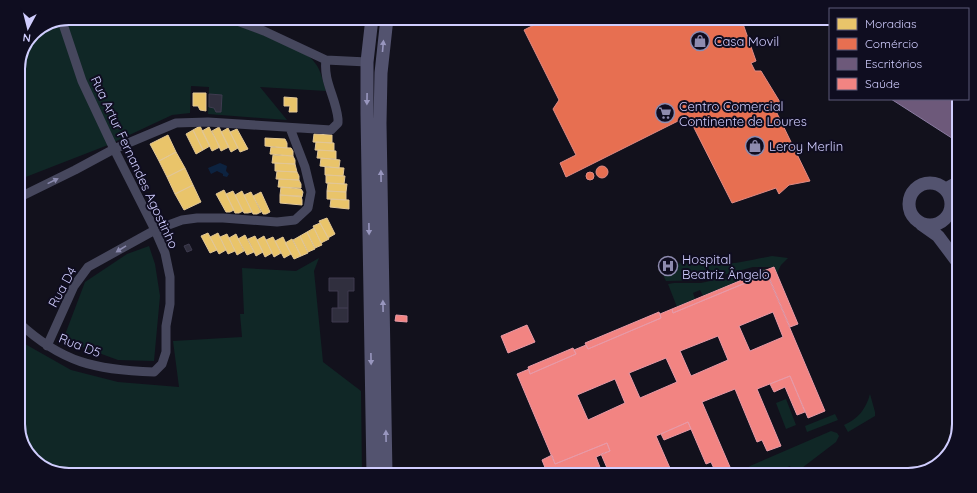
<svg xmlns="http://www.w3.org/2000/svg" width="977" height="493" font-family="Quicksand,sans-serif">
	<rect width="100%" height="100%" fill="#12111c"/>
	<!-- green -->
	<path fill="#102726" d="M69,18H212C240,25 266,36 292,48C300,52 310,55 315,63C321,70 323,82 326,91L260,87L287,120L208,114L209,87L191,86L190,113L172,115L108,145L18,180V66L33,33Z
		M149,246L155,264L160,296L154,361L118,360L63,340L85,282L127,254Z
		M772,256L788,258L781,265L777,273L774,267H753L704,280L666,281L658,264C678,262 699,265 720,264C738,264 755,259 772,256Z
		M319,258L314,271L323,362L361,391L362,475H69L47,470L27,452L18,427V340L71,370L118,382L179,387L173,341L242,337L240,314H244L242,268L296,271Z
		M764,269H767L703,296L700,290L693,293L695,299L677,307L668,284L674,283H701Z
		M870,394L875,412V416L848,432L844,425C858,419 866,409 870,394Z
		M786,399L796,425L786,429L776,403Z
		M835,414L838,420L807,432L805,426Z
		M831,431L837,433L839,436L836,442L794,474L790,466L768,475H737L750,466Z"/>
	<!-- water -->
	<path fill="#0d2340" d="M220,163L227,166L226,171L229,174L227,177L223,176V174L217,171L211,174L208,168Z"/>
	<!-- homes -->
	<path fill="#e9c46a" stroke="#e2c796" d="M193,93H206V111L200,110L198,106H193Z
		M284,97L297,98V112H289L290,106H284Z
		M200,126L210,146L203,150L193,130Z
		M209,127L220,147L212,151L202,131Z
		M219,127L229,147L221,151L212,131Z
		M228,128L238,148L231,152L221,132Z
		M237,129L248,149L240,152L230,132Z
		M193,130L203,150L196,154L186,134Z
		M314,134L332,135V143L313,142Z
		M168,135L176,152L159,161L150,144Z
		M265,138L285,139L287,143V148L265,146Z
		M316,142L334,143V151L315,150Z
		M271,147L291,148L293,151V156L270,154Z
		M318,150L336,151V159L317,158Z
		M176,152L185,168L167,177L159,161Z
		M273,155L293,156L295,160V164L272,163Z
		M321,158L340,160L339,168L320,166Z
		M275,163L295,164L297,172L275,171Z
		M325,167L344,168L343,176L325,175Z
		M185,168L193,185L175,194L167,177Z
		M277,171L297,172L299,176V180L276,179Z
		M326,175L345,176L344,184L326,183Z
		M279,179L299,180L301,184V188L278,187Z
		M328,183L347,184L346,192L327,191Z
		M193,185L201,202L184,210L175,194Z
		M281,187L301,189L303,192L302,197L280,195Z
		M224,190L234,210L230,212H226L216,194Z
		M233,191L243,211L239,213H235L226,194Z
		M242,191L252,212L248,213H244L235,195Z
		M327,191L346,192V200L327,199Z
		M251,192L261,212L257,214H253L244,195Z
		M261,192L270,212L266,214H263L253,196Z
		M280,195L301,196L302,200V205L280,203Z
		M331,199L349,200V209L330,207Z
		M327,218L335,234L328,238L319,221Z
		M320,223L329,239L321,243L313,226Z
		M314,228L322,245L315,248L307,232Z
		M307,232L315,249L308,252L300,236Z
		M208,233L217,250L210,253L201,236Z
		M218,233L226,250L219,254L210,237Z
		M227,234L235,251L228,254L220,237Z
		M236,234L244,251L237,255L229,238Z
		M245,235L254,252L247,255L238,239Z
		M255,236L263,252L256,256L248,239Z
		M264,236L272,253L265,257L257,240Z
		M300,236L308,253L301,256L293,240Z
		M273,237L281,253L274,257L266,240Z
		M283,237L291,254L284,258L275,241Z
		M292,239L301,256L294,259L285,243Z"/>
	<!-- shops -->
	<path fill="#e76f51" stroke="#e08b85" d="M541,18H741L756,61L751,63L755,71H761L783,107H774L810,181L789,185L779,194L776,188L732,203L688,116L566,177L560,163L576,155L553,109L559,100L524,30L542,21Z
		M596 172a6 6 0 1 1 12 0a6 6 0 1 1-12 0Z
		M586 176a4 4 0 1 1 8 0a4 4 0 1 1-8 0Z"/>
	<!-- offices -->
	<path fill="#6d597a" stroke="#8b7ca2" d="M891,99H958V142Z"/>
	<!-- health -->
	<path fill="#f28482" stroke="#e89aa7" fill-rule="evenodd" d="M774,267L798,324L790,327L766,270Z
		M766,270L767,274L673,313L672,309Z
		M767,274L825,411L808,418L790,376L757,389L781,446L767,451L762,440L757,442L735,389L702,402L730,467L716,473L711,462L706,464L688,422L656,436L673,475H610L601,454L610,451L607,443L555,464L517,374L529,369L530,374L576,354L574,350L586,345L588,349L661,318L660,314L672,309L673,313ZM773,312L783,337L750,351L739,326ZM718,336L728,360L691,376L680,351ZM666,358L677,382L640,398L629,373ZM615,379L625,403L588,420L577,395Z
		M659,312L661,318L588,349L585,343Z
		M396,315L407,316V322L395,321Z
		M527,325L535,342L508,353L501,336Z
		M573,348L576,354L530,374L528,367Z
		M790,376L805,412L797,415L785,387L774,392L770,384Z
		M688,422L691,429L664,440L661,434Z
		M607,443L610,451L596,457L603,475H548L542,460L552,455L555,464Z"/>
	<!-- building -->
	<path fill="#302f3e" stroke="#3e3b4f" d="M209,94L222,95L221,112H216L214,108L209,107Z
		M189,244L192,250L187,252L184,246Z
		M329,278H354V291H348V308H338V291H329Z
		M332,308H348V322H332Z"/>
	<g fill="none" stroke-linecap="round" stroke-linejoin="round">
		<!-- street -->
		<path stroke="#46475d" stroke-width="9" d="M229,18L264,31L326,60L367,62
			M18,198L75,170L114,149L176,123L208,122L331,130L338,123V119C336,98 323,81 326,60
			M18,322C62,363 96,370 154,372L162,364L166,352V326L170,304V277L165,253L155,230L114,149L82,81L62,21
			M47,346L74,286L88,267L155,230L182,220L197,218H223L277,222L295,220L308,208L311,192L305,167L290,128"/>
		<!-- secondary -->
		<path stroke="#53536f" stroke-width="13" d="M372,18L367,62V114L373,475
			M909 204a21 21 0 1 1 42 0a21 21 0 1 1-42 0Z
			M946,189L957,183
			M921,224L938,236L956,260
			M386,475L380,123L381,73L387,18"/>
	</g>
	<!-- one-way arrows -->
	<defs><path id="oneway-solid" d="M-6-.8H1V-3.2L6.5 0L1 3.2V.8H-6Z"/></defs>
	<g fill="#9896be">
		<use href="#oneway-solid" transform="translate(383 46) rotate(-85)"/>
		<use href="#oneway-solid" transform="translate(367 99) rotate(91)"/>
		<use href="#oneway-solid" transform="translate(381 176) rotate(-91)"/>
		<use href="#oneway-solid" transform="translate(369 229) rotate(89)"/>
		<use href="#oneway-solid" transform="translate(383 306) rotate(-91)"/>
		<use href="#oneway-solid" transform="translate(371 359) rotate(89)"/>
		<use href="#oneway-solid" transform="translate(386 436) rotate(-91)"/>
	</g>
	<g fill="#8b8aae">
		<use href="#oneway-solid" transform="translate(53 181) rotate(-26)"/>
		<use href="#oneway-solid" transform="translate(121 249) rotate(148)"/>
	</g>
	<!-- icons -->
	<defs>
		<g id="shop-ring" transform="scale(1)"><circle r="9.5" fill="#0f0d20" stroke="#8e8baf" stroke-width="1.5"/><path d="M-5-2.5h2.3a2.7 3.5 0 0 1 5.4 0H5L5.5 6h-11ZM-1.5-2.5h3a1.5 2.3 0 0 0-3 0Z" fill="#8e8baf"/></g>
		<g id="supermarket-ring" transform="scale(1)"><circle r="9.5" fill="#0f0d20" stroke="#8e8baf" stroke-width="1.5"/><path d="M-6-5.5h2.5l.6 2H6L4.5 2H-2.5L-4.4-4H-6ZM-1.5 3.2a1.3 1.3 0 1 0 .1 0ZM3 3.2a1.3 1.3 0 1 0 .1 0Z" fill="#8e8baf"/></g>
		<g id="hospital-ring" transform="scale(1)"><circle r="9.5" fill="#0f0d20" stroke="#8e8baf" stroke-width="1.5"/><path d="M-5-5h3v3.5h4V-5h3V5h-3V1.5h-4V5h-3Z" fill="#8e8baf"/></g>
	</defs>
	<g fill-rule="evenodd">
		<use href="#shop-ring" x="700" y="41"/>
		<use href="#supermarket-ring" x="665" y="113"/>
		<use href="#shop-ring" x="755" y="146"/>
		<use href="#hospital-ring" x="668" y="266"/>
	</g>
	<g text-anchor="middle" dominant-baseline="central" stroke-width="4" stroke-linejoin="round" paint-order="stroke">
		<!-- poi labels -->
		<g font-size="13" fill="#d0cdfe" stroke="#0f0d20" text-anchor="start">
			<text x="714" y="41">Casa Movil</text>
			<text x="679" y="106">Centro Comercial<tspan x="679" dy="15">Continente de Loures</tspan></text>
			<text x="769" y="146">Leroy Merlin</text>
			<text x="682" y="259">Hospital<tspan x="682" dy="15">Beatriz Ângelo</tspan></text>
		</g>
		<!-- street labels -->
		<g font-size="13" fill="#d0cdfe" stroke="#0f0d20">
			<text transform="translate(135 162) rotate(65)">Rua Artur Fernandes Agostinho</text>
			<text transform="translate(62 287) rotate(-61)">Rua D4</text>
			<text transform="translate(80 345) rotate(21)">Rua D5</text>
		</g>
	</g>
	<!-- crop -->
	<path d="M0 0H977V493H0ZM69 25H908A44 44 0 0 1 952 69V424A44 44 0 0 1 908 468H69A44 44 0 0 1 25 424V69A44 44 0 0 1 69 25Z" fill="#0f0d20" fill-rule="evenodd"/>
	<path fill="none" stroke="#d0cdfe" stroke-width="2" d="M69 25H908A44 44 0 0 1 952 69V424A44 44 0 0 1 908 468H69A44 44 0 0 1 25 424V69A44 44 0 0 1 69 25Z"/>
	<!-- legend -->
	<rect x="829" y="8" width="140" height="92" fill="#0f0d20" stroke="#5c5a79"/>
	<rect x="837" y="18" width="20" height="12" fill="#e9c46a" stroke="#5c5a79"/>
	<text x="865" y="28" font-size="12" fill="#d0cdfe">Moradias</text>
	<rect x="837" y="38" width="20" height="12" fill="#e76f51" stroke="#5c5a79"/>
	<text x="865" y="48" font-size="12" fill="#d0cdfe">Comércio</text>
	<rect x="837" y="58" width="20" height="12" fill="#6d597a" stroke="#5c5a79"/>
	<text x="865" y="68" font-size="12" fill="#d0cdfe">Escritórios</text>
	<rect x="837" y="78" width="20" height="12" fill="#f28482" stroke="#5c5a79"/>
	<text x="865" y="88" font-size="12" fill="#d0cdfe">Saúde</text>
	<!-- north arrow -->
	<g transform="translate(28 28) rotate(187)" stroke="#0f0d20" stroke-width="3" paint-order="stroke">
	<path d="M0-3L7 15L0 10L-7 15Z" fill="#d0cdfe"/>
	<text y="-6" font-size="11" font-weight="bold" text-anchor="middle" fill="#d0cdfe">N</text>
	</g>
</svg>
